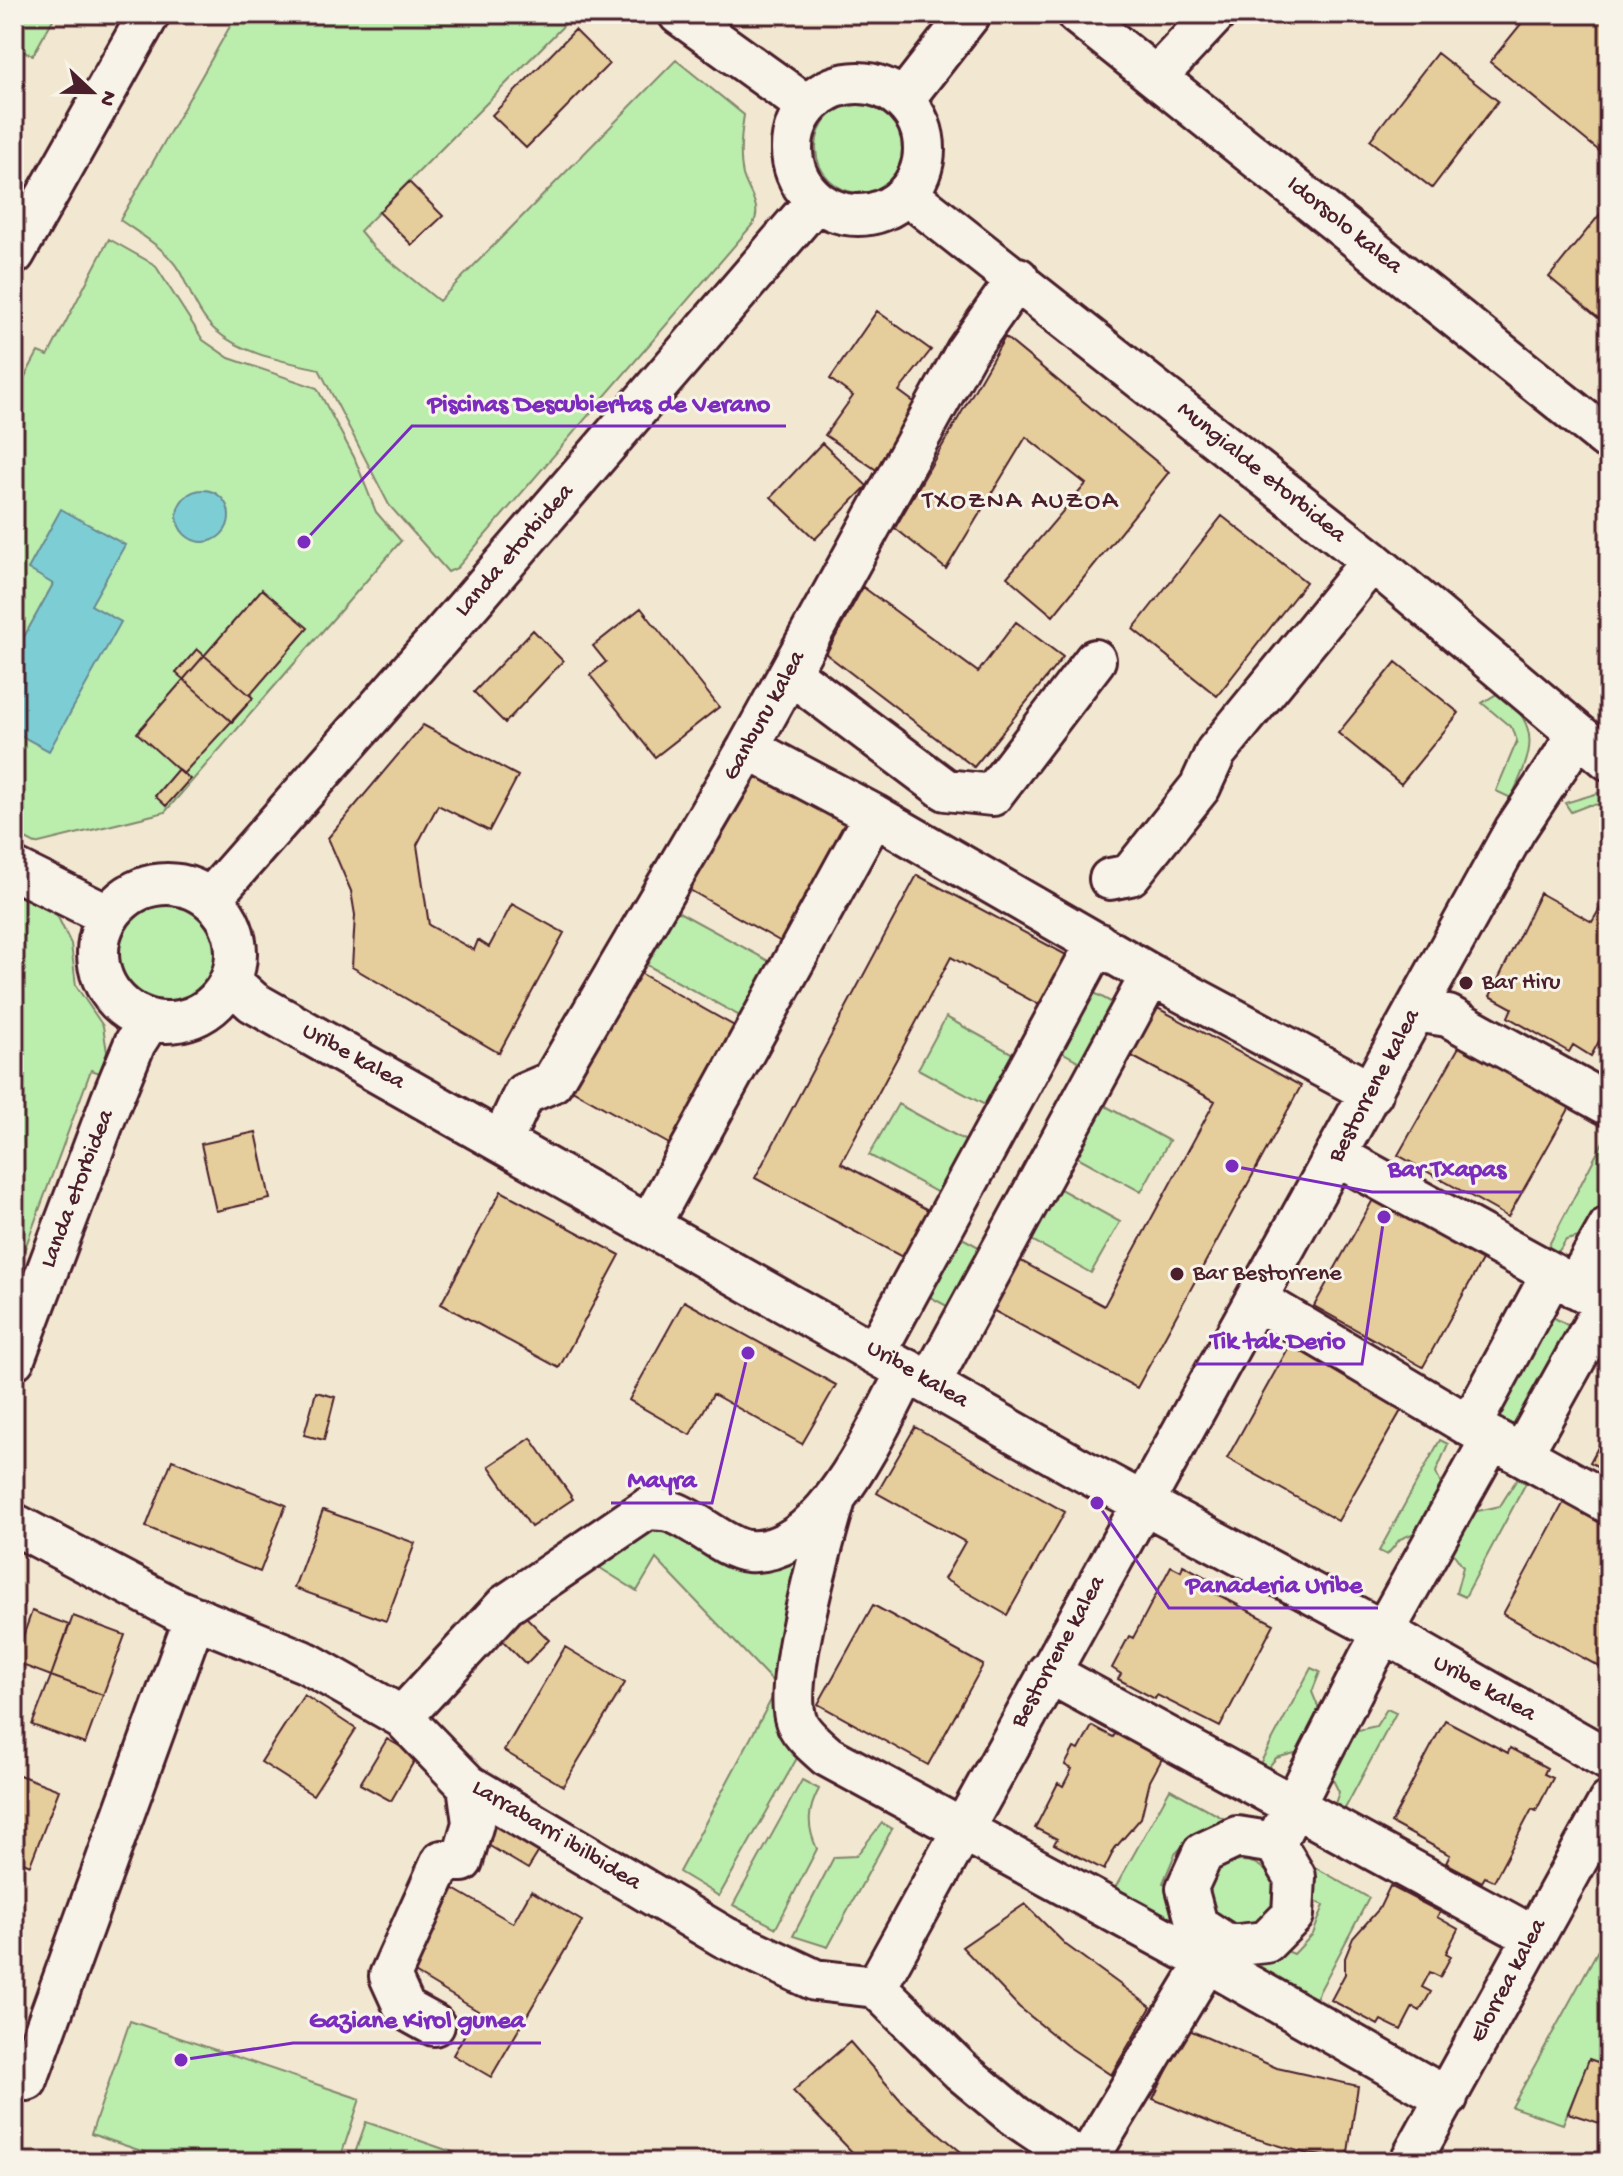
<svg xmlns="http://www.w3.org/2000/svg" width="1623" height="2176" font-family="'Gochi Hand',sans-serif">
	<rect width="100%" height="100%" fill="#f2e8d1"/>
	<filter id="ink" filterUnits="userSpaceOnUse"><feTurbulence type="fractalNoise" baseFrequency=".0125" numOctaves="2"/><feDisplacementMap in="SourceGraphic" scale="16" xChannelSelector="R" yChannelSelector="G"/><feConvolveMatrix kernelMatrix="1 2 1 2 8 2 1 2 1" color-interpolation-filters="sRGB"/></filter>
	<g filter="url(#ink)">
		<!-- green -->
		<path fill="#bbedad" stroke="#82866c" stroke-width="2" d="M14,14H56L33,55L18,50L14,57Z
			M237,14H575L360,231L374,248L439,301L676,60L744,115C741,134 739,156 743,175C748,192 763,207 753,224L457,568L448,572L389,505L319,369C283,361 244,355 215,330C198,315 191,292 180,272C167,249 141,235 120,220Z
			M816 148a45 45 0 1 1 90 0a45 45 0 1 1-90 0Z
			M109,239L155,265L203,340L229,358L317,388L354,457L376,512L401,541L165,812L35,844L14,833V397L38,352L48,356Z
			M1500,692C1543,729 1532,752 1511,798L1496,791L1517,741L1513,729L1482,703Z
			M1605,791L1609,792V804L1589,805L1571,812L1565,803Z
			M14,893L57,915L71,944L76,986L103,1026L107,1052L103,1074L91,1070L14,1278Z
			M118 954a51 51 0 1 1 102 0a51 51 0 1 1-102 0Z
			M677,911L774,964L745,1019L647,965Z
			M1085,988L1122,1008L1089,1067L1053,1047Z
			M946,1017L1024,1060L996,1111L918,1069Z
			M1091,1098L1169,1141L1141,1192L1063,1149Z
			M898,1104L975,1146L947,1198L869,1155Z
			M1604,1140L1609,1142L1603,1172L1609,1202L1593,1234L1566,1240L1549,1266L1540,1262Z
			M1042,1179L1120,1222L1091,1273L1014,1230Z
			M951,1232L988,1252L956,1311L919,1291Z
			M1542,1311L1580,1332L1524,1435L1486,1414Z
			M1440,1440L1448,1444L1436,1472L1445,1495L1417,1532L1400,1539L1387,1555L1379,1551Z
			M1517,1479L1526,1483L1465,1597L1456,1593L1463,1567L1453,1553L1473,1512L1500,1506Z
			M643,1521L808,1551L805,1744L719,1896L679,1872L778,1687L656,1559L637,1591L589,1561Z
			M1311,1668L1320,1672L1312,1692L1321,1714L1303,1751L1276,1758L1263,1774L1256,1771Z
			M1387,1709L1396,1713L1341,1816L1332,1812L1339,1792L1329,1772L1349,1732L1376,1726Z
			M802,1780L819,1789C807,1811 807,1827 817,1849L776,1928L733,1905Z
			M1170,1789L1230,1822L1201,1838L1194,1834L1175,1854L1163,1883L1172,1887L1181,1926L1115,1888Z
			M882,1823L892,1829L828,1947L793,1936L834,1857L856,1856Z
			M1209 1894a33 33 0 1 1 66 0a33 33 0 1 1-66 0Z
			M1306,1862L1369,1898L1316,1998L1249,1964L1287,1951L1294,1954L1313,1934L1324,1905L1315,1901Z
			M1609,1930V2066L1589,2060L1563,2124L1512,2107Z
			M130,2021L360,2099L339,2162H174L91,2134Z
			M366,2122L481,2162H352Z"/>
		<!-- water -->
		<path fill="#7dced4" stroke="#698890" stroke-width="2" d="M177 516a26 26 0 1 1 52 0a26 26 0 1 1-52 0Z
			M61,509L125,545L91,605L121,622L49,751L14,732V655L53,584L28,569Z"/>
		<!-- building -->
		<path fill="#e5cd9c" stroke="#4a1f2b" stroke-width="2" d="M1529,14H1609V159L1490,62Z
			M575,30L609,64L526,148L492,115Z
			M1437,53L1498,101L1432,188L1370,140Z
			M409,182L443,216L412,245L379,212Z
			M1609,203V327L1549,277Z
			M877,311L931,350L899,391L922,408L881,473L825,435L853,396L830,379Z
			M1005,337L1169,472L1053,616L1007,577L1086,484L1026,437L946,569L895,528Z
			M822,443L867,486L815,539L771,497Z
			M1222,516L1306,582L1217,696L1133,629Z
			M863,587L978,672L1016,622L1063,657L974,767L826,654Z
			M262,589L308,628L250,695L253,698L183,774L137,733Z
			M641,608L719,707L655,757L590,675L606,662L593,646Z
			M533,630L563,661L505,723L474,692Z
			M197,649L253,698L232,722L176,673Z
			M1396,662L1459,713L1401,784L1338,733Z
			M423,725L518,776L489,831L438,805L417,845L429,925L474,950L478,940L489,947L512,904L564,933L499,1053L352,967L355,915L351,891L328,838Z
			M178,769L190,779L166,806L155,796Z
			M747,769L856,830L790,947L681,885Z
			M917,875L1070,957L1043,1007L951,957L841,1163L930,1211L904,1258L755,1178Z
			M1540,893L1592,922L1609,893V1023L1591,1056L1573,1045L1569,1052L1508,1017L1512,1008L1490,996Z
			M633,969L745,1032L680,1150L567,1087Z
			M1152,1005L1301,1086L1137,1388L985,1306L1012,1256L1104,1306L1215,1101L1126,1053Z
			M1464,1038L1574,1100L1508,1217L1398,1155Z
			M256,1132L270,1199L216,1211L201,1144Z
			M501,1191L620,1255L559,1368L441,1304Z
			M1375,1196L1484,1257L1423,1367L1314,1306Z
			M684,1301L836,1385L802,1444L713,1394L690,1435L629,1400Z
			M1290,1345L1402,1409L1338,1521L1227,1458Z
			M316,1392L335,1397L324,1440L304,1435Z
			M915,1427L1065,1512L1007,1615L944,1579L965,1542L877,1493Z
			M1609,1427V1473L1590,1462Z
			M531,1438L573,1499L531,1527L489,1466Z
			M172,1460L286,1505L260,1572L146,1527Z
			M1564,1502L1609,1526V1672L1503,1614Z
			M323,1510L415,1543L386,1621L294,1588Z
			M1183,1565L1220,1585L1215,1593L1274,1624L1220,1727L1157,1695L1155,1699L1118,1679L1121,1674L1112,1668L1129,1636L1133,1638L1171,1566L1181,1571Z
			M873,1605L983,1665L928,1765L818,1704Z
			M32,1611L69,1625L51,1676L14,1662Z
			M521,1612L549,1640L526,1664L498,1636Z
			M73,1616L125,1635L103,1695L51,1676Z
			M565,1647L625,1683L563,1786L504,1751Z
			M51,1676L103,1695L85,1744L32,1725Z
			M304,1695L356,1729L313,1795L261,1762Z
			M1445,1720L1508,1753L1510,1748L1547,1768L1544,1774L1553,1778L1536,1811L1532,1809L1494,1881L1485,1877L1482,1882L1446,1863L1450,1855L1391,1823Z
			M1092,1726L1113,1737L1116,1733L1163,1757L1150,1781L1141,1818L1115,1848L1104,1870L1054,1844L1057,1839L1035,1828L1058,1783L1063,1786L1072,1769L1065,1765L1074,1748L1079,1750Z
			M387,1739L417,1756L391,1801L360,1784Z
			M14,1773L59,1790L30,1865L14,1858Z
			M496,1821L541,1848L528,1869L483,1842Z
			M449,1886L513,1923L531,1891L582,1921L491,2077L453,2055L478,2011L403,1966Z
			M1390,1886L1440,1912L1437,1917L1458,1929L1446,1953L1451,1956L1440,1977L1430,1972L1422,1987L1431,1992L1420,2011L1413,2007L1401,2030L1381,2020L1378,2025L1331,2000L1345,1974V1958L1353,1938L1379,1909Z
			M1025,1904L1066,1945L1151,2007L1111,2075L1066,2045L1019,2007L962,1947Z
			M1187,2029L1277,2068L1358,2086L1347,2159L1308,2154L1233,2132L1153,2099Z
			M850,2042L904,2104L973,2162H864L855,2155L793,2091Z
			M1589,2059L1609,2066V2126L1568,2113Z"/>
		<g fill="none" stroke-linecap="round" stroke-linejoin="round">
			<!-- minor casing -->
			<g stroke="#4a1f2b" stroke-width="46">
				<path id="minor" d="M679,14L807,106
					M1077,14L1609,440
					M1157,76L1215,14
					M792 149a66 66 0 1 1 132 0a66 66 0 1 1-132 0Z
					M903,100L970,14
					M907,194L1372,561L1609,760
					M14,254L149,14
					M790,673L946,790L992,795L1095,660
					M748,748L874,815L1151,975L1372,1093
					M14,869L109,916
					M1110,879L1130,875L1200,787L1216,752L1372,561
					M98 953a69 69 0 1 1 138 0a69 69 0 1 1-138 0Z
					M211,898L473,600L816,201
					M231,982L253,1002L1078,1468L1384,1632L1609,1760
					M1415,1011L1448,1016L1609,1105
					M502,1141L524,1094L552,1082L748,748L966,352L1018,278
					M1337,1156L1609,1305
					M650,1224L874,815
					M1575,1287L1609,1227
					M1257,1300L1470,1426L1609,1503
					M876,1351L1097,943
					M14,1359L112,1099L135,1043L149,1021
					M930,1383L1151,975
					M1470,1426L1552,1274
					M1522,1454L1606,1303
					M834,1503C821,1548 785,1675 795,1717C798,1732 816,1746 827,1756L1209,1963L1447,2098
					M14,1524L177,1610L307,1663L402,1717L468,1785L724,1937L815,1980L876,1987L961,2071L1015,2116L1083,2162
					M1048,1672L1532,1936
					M402,1717L506,1605L647,1509C655,1510 664,1509 672,1512C695,1519 725,1549 748,1551C824,1557 878,1425 908,1370
					M1237,1837L1275,1843L1295,1877L1293,1915L1266,1942L1229,1946L1197,1925L1187,1888L1203,1853Z
					M1275,1843L1368,1660L1492,1438
					M876,1987L1515,830L1578,735
					M434,2025L405,2009L390,1976L442,1861H462L473,1823L468,1785
					M27,2080L195,1617
					M1086,2162L1220,1940
					M1410,2162L1609,1802"/>
			</g>
			<!-- minor -->
			<use href="#minor" stroke="#f7f3e8" stroke-width="40"/>
		</g>
	</g>
	<!-- markers -->
	<g fill="#4a1f2b" stroke="#f7f3e8" stroke-width="3">
		<circle cx="1466" cy="983" r="8"/>
		<circle cx="1177" cy="1274" r="8"/>
	</g>
	<g text-anchor="middle" dominant-baseline="central" stroke-width="6" stroke-linejoin="round" paint-order="stroke">
		<!-- street labels -->
		<g font-size="24" fill="#4a1f2b" stroke="#f7f3e8">
			<text transform="translate(1344 226) rotate(39)">Idorsolo kalea</text>
			<text transform="translate(1261 473) rotate(39)">Mungialde etorbidea</text>
			<text transform="translate(515 551) rotate(-49)">Landa etorbidea</text>
			<text transform="translate(765 716) rotate(-61)">Ganburu kalea</text>
			<text transform="translate(353 1057) rotate(29)">Uribe kalea</text>
			<text transform="translate(1375 1086) rotate(-62)">Bestorrene kalea</text>
			<text transform="translate(78 1189) rotate(-69)">Landa etorbidea</text>
			<text transform="translate(917 1375) rotate(30)">Uribe kalea</text>
			<text transform="translate(1059 1652) rotate(-61)">Bestorrene kalea</text>
			<text transform="translate(1484 1689) rotate(29)">Uribe kalea</text>
			<text transform="translate(556 1836) rotate(31)">Larrabarri ibilbidea</text>
			<text transform="translate(1509 1981) rotate(-62)">Elorrea kalea</text>
		</g>
		<!-- poi labels -->
		<g font-size="24" fill="#4a1f2b" stroke="#f7f3e8" text-anchor="start">
			<text x="1482" y="983">Bar Hiru</text>
			<text x="1193" y="1274">Bar Bestorrene</text>
		</g>
		<!-- neighbourhood labels -->
		<g font-size="26" letter-spacing="2" fill="#4a1f2b" stroke="#f7f3e8">
			<text x="1021" y="502">TXOZNA AUZOA</text>
		</g>
	</g>
	<!-- callouts -->
	<path fill="none" stroke="#7b2cbf" stroke-width="3" d="M304 542L412 426H786M1232 1166L1372 1192H1522M1384 1217L1362 1364H1195M748 1353L712 1503H611M1097 1503L1169 1608H1378M181 2060L293 2043H541"/>
	<g fill="#7b2cbf" stroke="#f7f3e8" stroke-width="3">
		<circle cx="304" cy="542" r="8"/>
		<circle cx="1232" cy="1166" r="8"/>
		<circle cx="1384" cy="1217" r="8"/>
		<circle cx="748" cy="1353" r="8"/>
		<circle cx="1097" cy="1503" r="8"/>
		<circle cx="181" cy="2060" r="8"/>
	</g>
	<g font-size="26" text-anchor="middle" font-weight="bold" fill="#7b2cbf" stroke="#f7f3e8" stroke-width="6" stroke-linejoin="round" paint-order="stroke">
		<text x="599" y="411">Piscinas Descubiertas de Verano</text>
		<text x="1447" y="1176">Bar Txapas</text>
		<text x="1278" y="1348">Tik tak Derio</text>
		<text x="662" y="1487">Mayra</text>
		<text x="1274" y="1592">Panaderia Uribe</text>
		<text x="417" y="2027">Gaziane Kirol gunea</text>
	</g>
	<!-- margin -->
	<rect width="1623" height="2176" fill="none" stroke="#f7f3e8" stroke-width="48"/>
	<rect x="24" y="24" width="1575" height="2128" fill="none" stroke="#4a1f2b" stroke-width="3" filter="url(#ink)"/>
	<!-- north arrow -->
	<g transform="translate(92 92) rotate(112)" stroke="#f7f3e8" stroke-width="6" paint-order="stroke">
	<path d="M0-6L14 30L0 20L-14 30Z" fill="#4a1f2b"/>
	<text y="-12" font-size="22" font-weight="bold" text-anchor="middle" fill="#4a1f2b">N</text>
	</g>
</svg>
